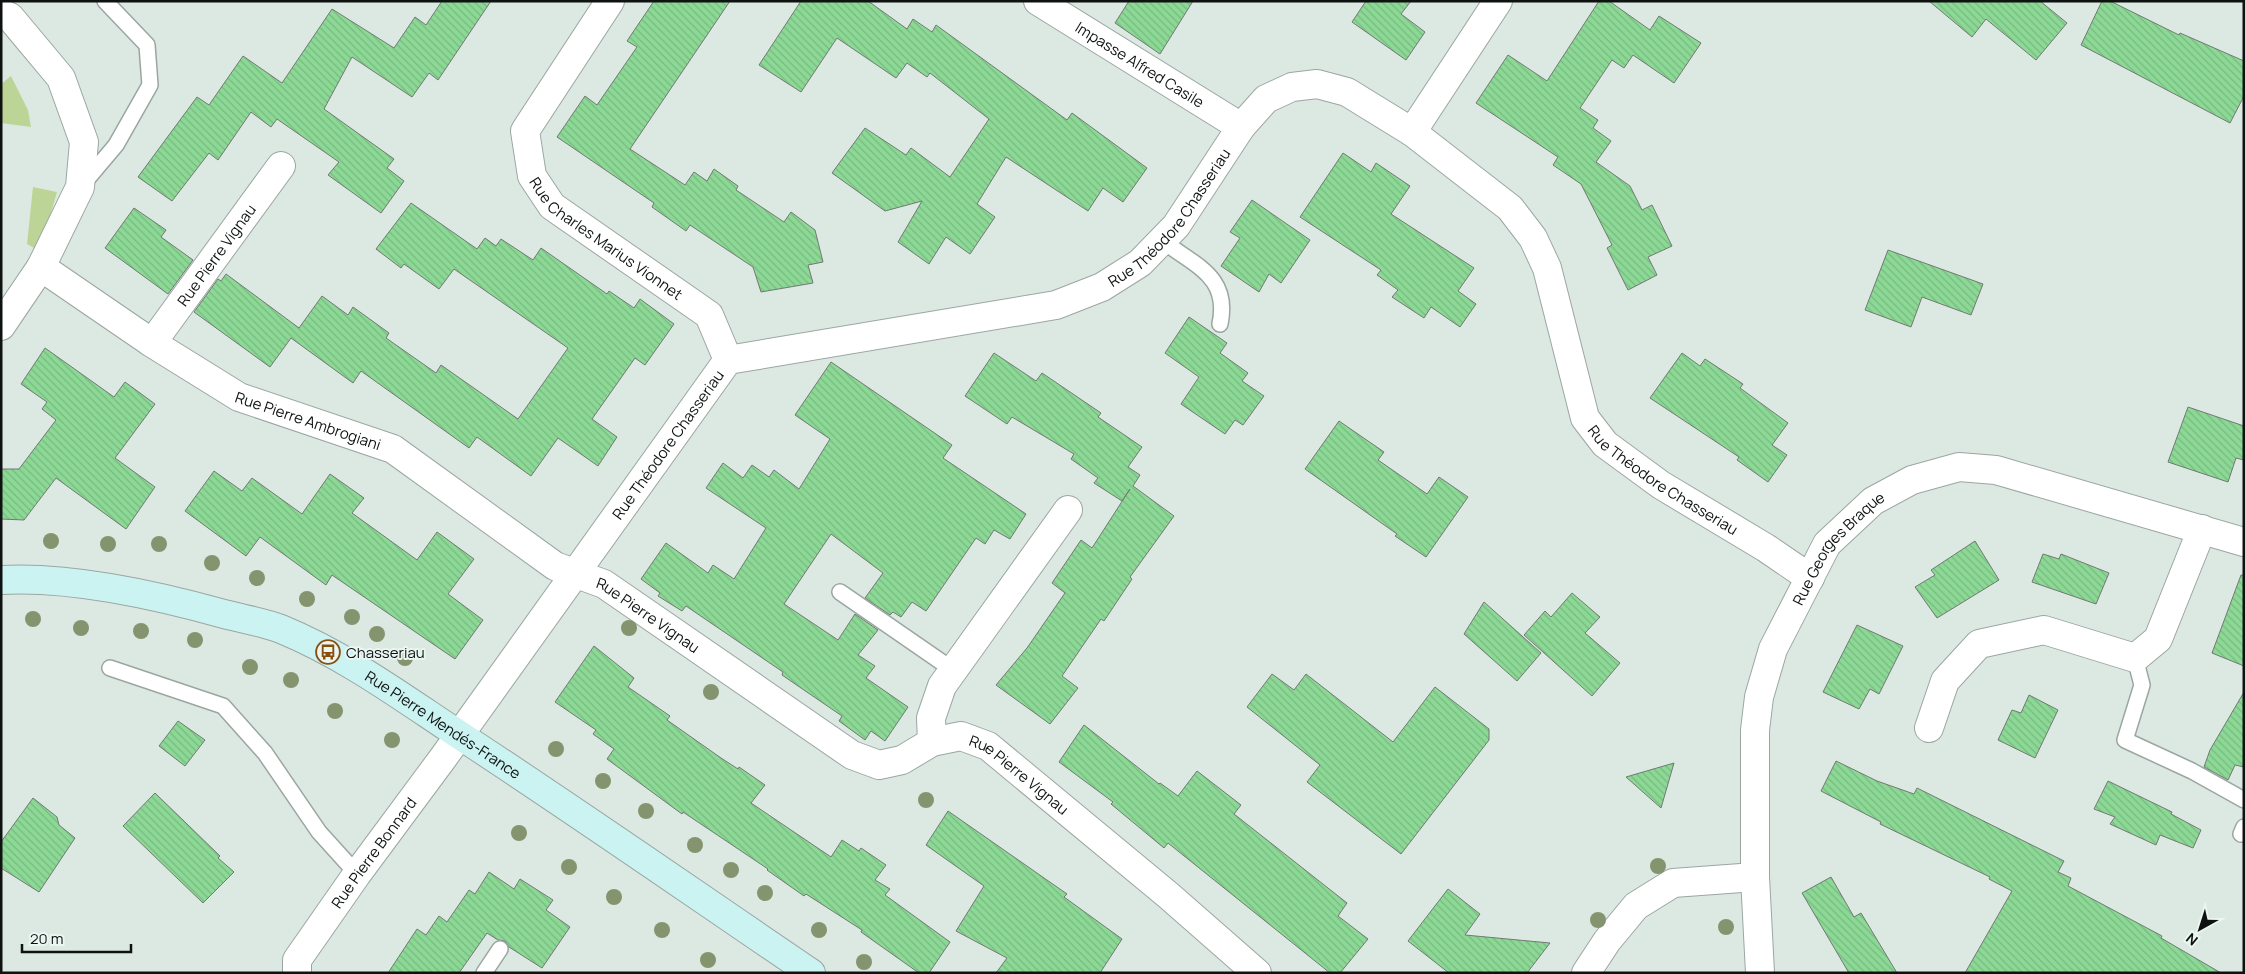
<svg xmlns="http://www.w3.org/2000/svg" width="2245" height="974" font-family="Manrope,sans-serif">
	<defs>
		<pattern id="building-back-hatch" width="6" height="6" patternUnits="userSpaceOnUse" patternTransform="scale(1.25)"><rect width="6" height="6" fill="#8cd996"/><path d="M-1 5l2 2M0 0l6 6M5-1l2 2" fill="none" stroke="#78b980"/></pattern>
	</defs>
	<rect width="100%" height="100%" fill="#dce9e3"/>
	<!-- grass -->
	<path fill="#bcd596" d="M11,76L28,110L31,127L1,123V84Z
		M33,187L57,192L47,226L34,248L27,244Z"/>
	<!-- building -->
	<path fill="url(#building-back-hatch)" stroke="#717972" d="M442,1H491L438,80L429,73L412,97L352,57L324,109L394,159L387,168L404,181L381,213L328,175L339,162L277,119L271,127L251,112L218,160L209,153L172,201L138,177L197,97L209,105L243,56L282,83L332,9L394,48L415,17L426,25Z
		M654,1H730L630,149L685,185L694,172L707,181L714,169L738,186L736,190L784,222L791,212L815,230L823,262L808,265L813,283L761,292L753,267L690,225L686,231L652,207L654,203L557,137L585,96L597,105L637,47L627,41Z
		M801,1H868L907,29L913,19L932,32L936,25L1067,120L1072,113L1147,168L1123,202L1103,188L1088,211L1006,157L977,204L995,217L970,254L946,237L929,264L898,242L922,201L885,211L832,173L865,128L906,155L911,148L950,177L989,119L930,73L927,77L907,63L896,78L837,38L801,92L759,65Z
		M1129,1H1193L1160,54L1115,23Z
		M1366,1H1411L1401,14L1425,32L1406,60L1352,22Z
		M1599,1H1609L1650,30L1659,16L1701,43L1674,83L1633,55L1624,68L1612,60L1580,108L1598,120L1593,128L1611,141L1596,162L1630,186L1642,210L1652,205L1672,246L1648,257L1657,275L1628,290L1607,248L1612,245L1581,184L1553,165L1558,157L1476,103L1508,55L1547,81Z
		M1929,1H2040L2067,23L2036,60L1986,19L1972,37Z
		M2102,1H2110L2179,35L2180,33L2244,61V96L2230,123L2081,45Z
		M1343,153L1371,172L1376,163L1410,186L1391,214L1474,268L1458,291L1476,304L1460,327L1431,307L1424,318L1392,297L1398,290L1377,275L1381,270L1300,217Z
		M1252,200L1310,240L1281,283L1269,274L1259,292L1221,266L1240,238L1230,232Z
		M411,203L477,249L485,238L496,246L501,239L533,260L541,248L607,294L609,291L634,308L640,299L674,324L645,365L635,358L592,419L617,437L598,466L558,438L531,476L477,437L469,448L361,371L353,383L291,338L270,367L194,312L218,279L221,281L226,274L299,328L322,296L348,315L353,307L389,333L386,338L436,373L441,365L518,419L568,348L454,269L439,289L404,264L401,268L376,249Z
		M134,208L166,230L161,237L193,260L168,294L105,248Z
		M1888,250L1983,284L1971,315L1922,297L1911,327L1865,310Z
		M1189,317L1227,343L1220,353L1248,373L1242,381L1264,396L1243,425L1235,420L1225,434L1181,404L1199,377L1165,353Z
		M45,348L114,397L125,382L155,404L115,458L155,487L126,529L56,478L24,520L1,519V469H19L56,420L42,409L47,402L21,384Z
		M994,353L1036,381L1042,373L1101,413L1098,417L1142,447L1128,467L1140,475L1133,486L1174,516L1130,577L1132,579L1104,621L1101,619L1062,676L1078,688L1050,724L996,685L1027,648L1065,593L1052,583L1081,540L1092,548L1130,489L1122,501L1094,483L1098,478L1071,459L1074,454L1012,417L1007,424L965,396Z
		M1682,353L1700,366L1705,359L1743,384L1740,388L1788,423L1772,445L1787,455L1768,482L1737,460L1739,457L1650,398Z
		M831,362L952,445L943,458L1026,514L1010,539L994,530L985,544L976,538L926,611L912,602L901,617L893,612L890,615L865,598L883,573L831,534L784,604L838,640L855,614L878,630L858,655L875,666L866,678L908,707L885,741L871,731L865,740L839,721L842,716L782,675L783,672L686,606L682,611L658,596L660,593L641,579L666,543L708,573L713,565L734,579L766,528L706,488L723,463L743,478L752,465L769,477L774,470L799,489L830,439L795,415Z
		M2188,407L2244,426V460L2236,458L2228,482L2168,462Z
		M1339,421L1384,452L1378,460L1427,494L1439,477L1468,497L1426,557L1395,536L1397,534L1305,469Z
		M214,471L242,491L252,478L302,514L330,474L364,498L352,513L417,560L437,532L474,559L448,594L483,620L455,659L332,575L326,585L260,537L246,556L185,511Z
		M1975,541L1999,580L1937,618L1915,587L1935,575L1931,570Z
		M2043,554L2059,559L2061,554L2109,573L2096,604L2032,582Z
		M2241,575H2244V666L2212,653Z
		M1572,593L1600,617L1585,633L1620,663L1592,696L1524,635L1545,611L1551,617Z
		M1484,602L1541,653L1517,681L1464,634Z
		M1857,625L1903,646L1879,694L1870,689L1859,709L1823,692Z
		M594,646L634,678L628,687L670,716L667,720L721,758L738,769L739,767L765,785L751,803L831,857L842,840L859,851L861,848L886,865L875,880L890,889L885,895L950,942L929,973H919L861,932L862,930L806,894L804,896L767,870L768,869L683,812L682,814L607,759L614,749L593,734L596,730L555,702Z
		M1272,674L1294,690L1306,674L1393,742L1435,687L1489,729V740L1401,854L1307,782L1320,765L1247,707Z
		M2244,692V767L2235,765L2228,780L2204,767L2210,750Z
		M2029,695L2058,710L2035,758L1998,740L2012,710L2021,713Z
		M178,721L205,740L185,766L159,746Z
		M1084,725L1159,784L1160,783L1178,796L1197,771L1241,805L1234,814L1347,903L1338,916L1368,939L1340,973H1330L1168,843L1164,848L1111,804L1113,802L1059,762Z
		M1836,761L1877,781L1914,794L1917,788L2064,861L2058,872L2071,878L2068,886L2162,936L2161,938L2221,973H1965L2012,891L1989,879L1990,877L1880,824L1881,822L1821,791Z
		M1674,763L1661,808L1626,777Z
		M2108,781L2172,812L2171,814L2201,830L2193,848L2160,835L2156,845L2110,824L2115,817L2094,809Z
		M155,793L220,856L218,858L234,872L203,903L123,826Z
		M33,798L57,817L59,825L75,838L39,892L1,868V842Z
		M948,811L1067,894L1064,897L1122,939L1100,973H996L1007,958L956,931L984,886L926,845Z
		M489,872L514,889L520,879L553,900L546,910L570,927L542,968L509,947L505,941L498,940L487,933L459,973H388L417,929L426,935L439,916L447,922L469,890L475,894Z
		M1831,877L1854,917L1861,913L1897,973H1849L1802,893Z
		M1448,889L1480,914L1465,935L1550,943L1527,973H1449L1408,941Z"/>
	<g fill="none" stroke-linecap="round" stroke-linejoin="round">
		<!-- lane casing -->
		<g stroke="#9ba6a2" stroke-width="18">
			<path id="lane" d="M83,184L116,145L150,85L147,45L105,1
				M1162,240C1194,266 1230,275 1220,324
				M840,592L953,670
				M2135,658L2142,685L2125,740L2192,771L2244,800
				M110,668L223,706L265,753L319,832L357,874
				M2241,834L2244,827
				M484,973L500,949"/>
		</g>
		<!-- street casing -->
		<g stroke="#9ba6a2" stroke-width="30">
			<g id="street">
				<path id="s1" d="M610,1L525,131L532,176L552,206L709,315L728,360"/>
				<path id="s2" d="M1038,1L1241,127"/>
				<path d="M1,13L10,17L61,78L84,142L80,187L41,267L1,326"/>
				<path d="M1412,132L1498,1"/>
				<path id="s3" d="M41,267L152,343L239,397L393,449L555,566L604,584L852,755L879,765L902,760L932,742L961,736L988,746L1168,895L1257,973"/>
				<path id="s4" d="M152,343L281,166"/>
				<path d="M1929,728L1945,681L1979,644L2044,630L2135,658L2158,639L2202,529"/>
				<path d="M932,742L931,718L942,686L1068,510"/>
				<path id="s5" d="M297,973V960L357,874L443,758L728,360L1056,305L1102,287L1140,263L1176,226L1241,127L1266,99L1292,87L1317,84L1347,92L1412,132L1510,208L1533,238L1547,268L1585,418L1605,444L1661,485L1766,548L1810,578"/>
				<path d="M1586,973L1607,941L1636,906L1673,883L1755,877"/>
				<path id="s6" d="M1760,973L1755,877V730L1759,697L1773,649L1827,544L1873,501L1912,480L1959,467L1996,470L2244,542"/>
			</g>
		</g>
		<!-- secondary casing -->
		<g stroke="#9ba6a2" stroke-width="30">
			<g id="secondary">
				<path id="s7" d="M1,580C71,576 156,595 224,614C243,619 263,622 281,629C349,657 407,701 467,740C583,816 696,895 811,973"/>
			</g>
		</g>
		<!-- lane -->
		<use href="#lane" stroke="#fff" stroke-width="15"/>
		<!-- street -->
		<use href="#street" stroke="#fff" stroke-width="28"/>
		<!-- secondary -->
		<use href="#secondary" stroke="#caf3f2" stroke-width="28"/>
	</g>
	<!-- trees -->
	<g fill="#83946e">
		<circle cx="51" cy="541" r="8"/>
		<circle cx="108" cy="544" r="8"/>
		<circle cx="159" cy="544" r="8"/>
		<circle cx="212" cy="563" r="8"/>
		<circle cx="257" cy="578" r="8"/>
		<circle cx="307" cy="599" r="8"/>
		<circle cx="352" cy="617" r="8"/>
		<circle cx="33" cy="619" r="8"/>
		<circle cx="81" cy="628" r="8"/>
		<circle cx="629" cy="628" r="8"/>
		<circle cx="141" cy="631" r="8"/>
		<circle cx="377" cy="634" r="8"/>
		<circle cx="195" cy="640" r="8"/>
		<circle cx="405" cy="658" r="8"/>
		<circle cx="250" cy="667" r="8"/>
		<circle cx="291" cy="680" r="8"/>
		<circle cx="711" cy="692" r="8"/>
		<circle cx="335" cy="711" r="8"/>
		<circle cx="392" cy="740" r="8"/>
		<circle cx="556" cy="749" r="8"/>
		<circle cx="603" cy="781" r="8"/>
		<circle cx="926" cy="800" r="8"/>
		<circle cx="646" cy="811" r="8"/>
		<circle cx="519" cy="833" r="8"/>
		<circle cx="695" cy="845" r="8"/>
		<circle cx="1658" cy="866" r="8"/>
		<circle cx="569" cy="867" r="8"/>
		<circle cx="731" cy="870" r="8"/>
		<circle cx="765" cy="893" r="8"/>
		<circle cx="614" cy="897" r="8"/>
		<circle cx="1598" cy="920" r="8"/>
		<circle cx="1726" cy="927" r="8"/>
		<circle cx="662" cy="930" r="8"/>
		<circle cx="819" cy="930" r="8"/>
		<circle cx="708" cy="960" r="8"/>
		<circle cx="864" cy="962" r="8"/>
	</g>
	<!-- icons -->
	<defs>
		<g id="bus-ring" transform="scale(1.25)"><circle r="9.5" fill="#e9f6f1" stroke="#8a4e0c" stroke-width="1.5"/><path d="M-5-6H5V4H4V6H2V4H-2V6H-4V4H-5ZM-3.5-4V0h7V-4ZM-3.5 1.2v1.5H-2V1.2ZM2 1.2v1.5H3.5V1.2Z" fill="#8a4e0c"/></g>
	</defs>
	<g fill-rule="evenodd">
		<use href="#bus-ring" x="328" y="652"/>
	</g>
	<g text-anchor="middle" dominant-baseline="central" stroke-width="4" stroke-linejoin="round" paint-order="stroke">
		<!-- street labels -->
		<g font-size="15" fill="#0e1211" stroke="#e9f6f1">
			<text stroke="none"><textPath href="#s2" startOffset="120">Impasse Alfred Casile</textPath></text>
			<text stroke="none"><textPath href="#s5" startOffset="1232">Rue Théodore Chasseriau</textPath></text>
			<text stroke="none"><textPath href="#s1" startOffset="299">Rue Charles Marius Vionnet</textPath></text>
			<text stroke="none"><textPath href="#s4" startOffset="109">Rue Pierre Vignau</textPath></text>
			<text stroke="none"><textPath href="#s3" startOffset="310">Rue Pierre Ambrogiani</textPath></text>
			<text stroke="none"><textPath href="#s5" startOffset="648">Rue Théodore Chasseriau</textPath></text>
			<text stroke="none"><textPath href="#s5" startOffset="1998">Rue Théodore Chasseriau</textPath></text>
			<text stroke="none"><textPath href="#s6" startOffset="448">Rue Georges Braque</textPath></text>
			<text stroke="none"><textPath href="#s3" startOffset="705">Rue Pierre Vignau</textPath></text>
			<text stroke="none"><textPath href="#s7" startOffset="474">Rue Pierre Mendés-France</textPath></text>
			<text stroke="none"><textPath href="#s3" startOffset="1140">Rue Pierre Vignau</textPath></text>
			<text stroke="none"><textPath href="#s5" startOffset="145">Rue Pierre Bonnard</textPath></text>
		</g>
		<!-- poi labels -->
		<g font-size="15" fill="#0e1211" stroke="#e9f6f1" text-anchor="start">
			<text x="346" y="652">Chasseriau</text>
		</g>
	</g>
	<!-- border -->
	<rect width="2245" height="974" fill="none" stroke="#0e1211" stroke-width="5"/>
	<!-- north arrow -->
	<g transform="translate(2200 929) rotate(219)" stroke="#e9f6f1" stroke-width="4" paint-order="stroke">
	<path d="M0-4L9 19L0 12L-9 19Z" fill="#0e1211"/>
	<text y="-8" font-size="14" font-weight="bold" text-anchor="middle" fill="#0e1211">N</text>
	</g>
	<!-- scale -->
	<path d="M22 944v8h109v-8" fill="none" stroke="#0e1211" stroke-width="2.5"/>
	<text x="30" y="944" font-size="15" fill="#0e1211" stroke="#e9f6f1" stroke-width="4" paint-order="stroke">20 m</text>
</svg>
